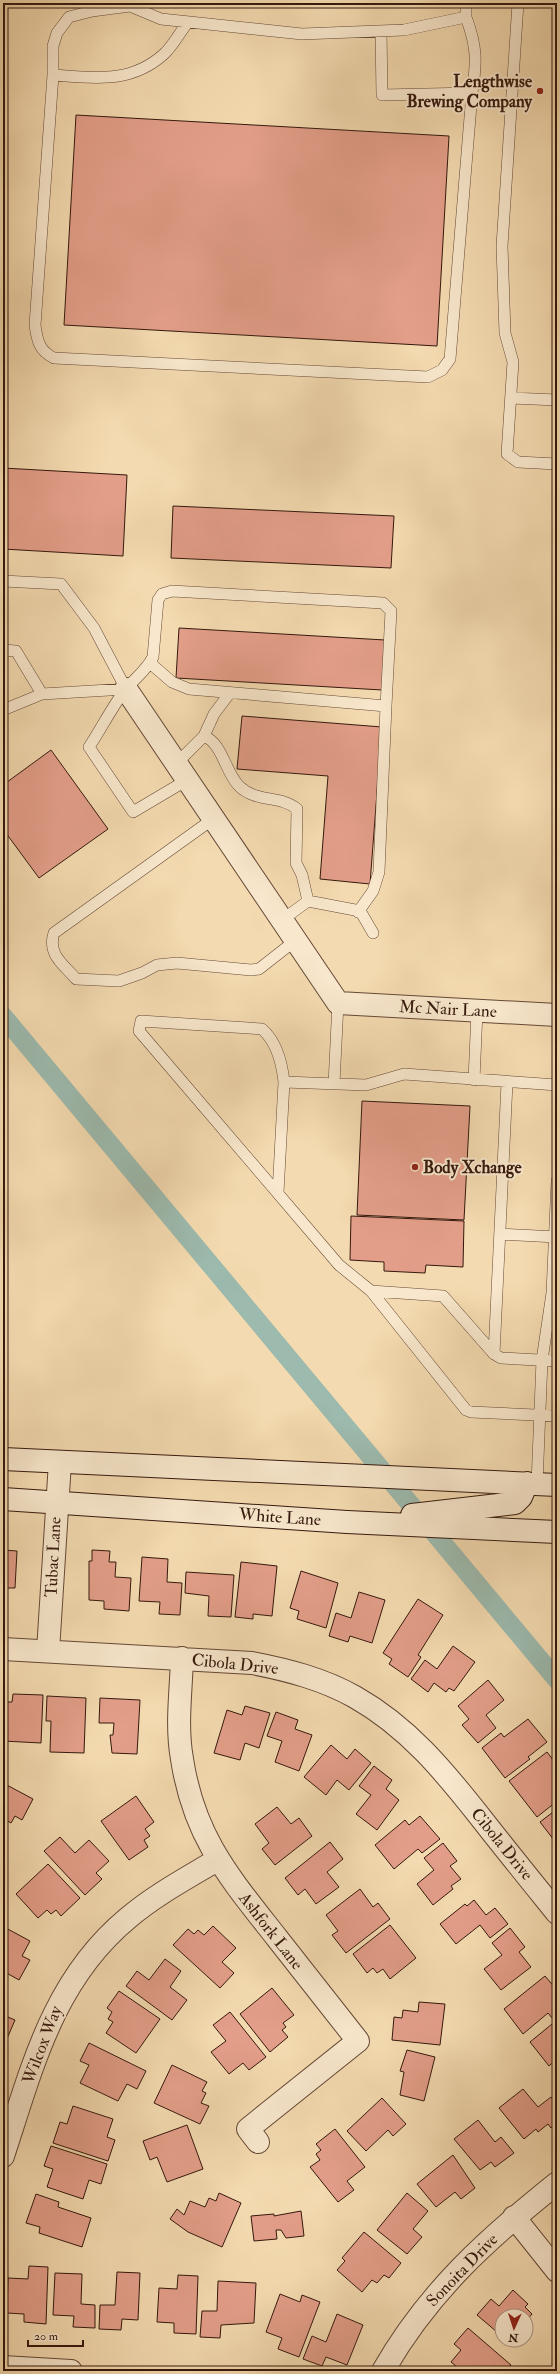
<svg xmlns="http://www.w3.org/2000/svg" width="560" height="2374" font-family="'IM FELL Double Pica',serif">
	<rect width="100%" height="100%" fill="#f4dab0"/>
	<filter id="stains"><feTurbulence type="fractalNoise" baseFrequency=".005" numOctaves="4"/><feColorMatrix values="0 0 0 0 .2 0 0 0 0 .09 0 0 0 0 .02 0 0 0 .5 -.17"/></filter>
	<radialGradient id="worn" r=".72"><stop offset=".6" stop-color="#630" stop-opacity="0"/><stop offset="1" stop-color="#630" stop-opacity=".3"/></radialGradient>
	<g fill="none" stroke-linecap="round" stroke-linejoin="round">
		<!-- canal -->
		<path stroke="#9cbaae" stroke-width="19" d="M3,1016L557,1680"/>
	</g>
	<!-- building -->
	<path fill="#e39e89" stroke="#34180d" d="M76,115L449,136L437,346L64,325Z
		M3,468L127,475L123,556L3,549Z
		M173,506L394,516L391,568L171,558Z
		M179,628L385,640L382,690L176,678Z
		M242,716L382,727L370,884L320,879L328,776L237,769Z
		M51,750L108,829L39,878L3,829V785Z
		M362,1101L470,1106L464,1220L357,1215Z
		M351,1216L464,1221L463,1267L426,1265L425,1273L384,1271V1262L350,1260Z
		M3,1550L17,1551L15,1588H3Z
		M92,1550L110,1551L109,1562H116L115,1577L131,1578L129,1611L104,1609V1601L89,1600V1561H92Z
		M142,1557L168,1559L167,1582L182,1583L180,1615L159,1614L160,1602L139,1601Z
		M241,1562L277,1566L272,1616L253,1614V1619L235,1617Z
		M301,1571L338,1583L326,1628L297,1619L299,1611L290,1608Z
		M186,1572L234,1575L231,1617L208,1616L209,1596L185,1593Z
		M359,1592L385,1600L372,1643L350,1636L348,1642L329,1636L336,1613L351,1618Z
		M418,1599L443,1615L418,1655L421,1657L408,1677L389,1664L392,1659L383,1653Z
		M453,1646L475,1662L454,1691L449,1688L446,1692L434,1683L428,1692L411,1679L425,1660L437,1669Z
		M488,1680L504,1700L486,1715L496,1728L478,1743L462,1725L469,1719L458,1706Z
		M13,1694L43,1695L41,1743L3,1741V1702H12Z
		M47,1696L86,1698L84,1753L50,1752L51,1721H46Z
		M100,1698L140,1700L137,1754L112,1753L110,1735H113L114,1723H99Z
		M245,1706L270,1713L259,1748L245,1743L240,1760L214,1753L227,1710L242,1715Z
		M276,1712L298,1720L295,1729L312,1735L299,1771L275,1762L282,1741L267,1736Z
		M528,1719L547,1742L528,1757L530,1759L505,1778L482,1748L501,1733L504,1737Z
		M331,1745L347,1759L355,1749L371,1763L349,1790L337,1780L326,1795L304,1777Z
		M547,1752L557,1765V1796L553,1798L556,1802L537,1817L509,1781Z
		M374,1766L392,1780L386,1789L399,1800L377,1830L356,1814L371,1795L359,1786Z
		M3,1783L33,1799L22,1820L15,1816L11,1823L3,1818Z
		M136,1796L154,1822L145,1829L150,1836L144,1840L148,1847L129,1860L101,1821Z
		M277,1807L291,1824L299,1818L312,1836L275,1865L262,1849L269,1843L255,1824Z
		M557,1809V1844L540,1822Z
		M420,1816L440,1839L422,1853L418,1849L394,1869L375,1845L405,1820L409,1825Z
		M60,1837L75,1853L89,1840L109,1861L96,1873L102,1879L85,1895L44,1851Z
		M330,1842L343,1859L327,1872L339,1887L316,1904L305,1889L298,1895L285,1878Z
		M443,1843L457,1861L450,1866L461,1879L451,1886L453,1889L433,1905L417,1884L434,1870L424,1858Z
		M48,1864L80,1898L61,1916L56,1910L51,1914L47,1910L38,1918L16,1894Z
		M360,1889L373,1907L378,1903L390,1919L346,1953L332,1935L338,1931L326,1915Z
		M474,1900L486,1915L495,1908L508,1924L490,1938L480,1925L456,1944L440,1924L465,1904L467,1906Z
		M390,1925L416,1958L390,1979L383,1969L377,1973L373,1968L367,1973L353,1954Z
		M213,1926L236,1948L222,1962L234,1973L220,1988L173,1945L188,1929L194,1934L198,1930L204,1935Z
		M4,1927L30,1941L22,1956L30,1960L19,1980L3,1971Z
		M510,1928L525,1947L519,1952L531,1967L501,1990L484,1969L502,1955L492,1943Z
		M165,1959L181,1971L170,1987L187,2000L172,2020L126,1986L137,1971L149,1980Z
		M545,1976L557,1990V2014L552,2018L548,2013L523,2034L504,2009Z
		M272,1988L294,2015L283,2023L286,2027L282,2030L288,2037L270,2052L240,2014Z
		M119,1991L160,2019L136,2053L106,2033L113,2022L108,2019L112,2012L107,2008Z
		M419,2002L445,2004L440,2045L392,2040L394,2017L402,2018L403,2010L418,2012Z
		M230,2012L266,2057L249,2070L243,2063L229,2074L211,2052L226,2041L213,2025Z
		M3,2015L15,2020L3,2048Z
		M557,2020V2059L549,2066L530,2042Z
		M89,2043L146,2071L137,2089L127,2084L118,2101L80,2083L89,2065L80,2061Z
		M407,2050L435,2057L424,2101L400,2095L404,2072L400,2071Z
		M172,2065L207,2082L202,2091L206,2093L201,2103L209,2106L200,2124L154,2103Z
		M523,2089L538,2107L551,2097L557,2104V2123L551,2128L548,2124L538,2132L536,2129L524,2139L499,2108Z
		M382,2098L406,2124L393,2136L388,2130L366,2151L347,2131Z
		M73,2106L113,2119L107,2137L115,2140L108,2161L53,2143L60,2122L67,2124Z
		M478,2120L495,2142L501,2137L514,2153L495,2167L491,2162L480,2170L454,2139Z
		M187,2125L203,2169L167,2182L157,2157L150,2160L143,2141Z
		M335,2129L365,2167L347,2181L354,2190L338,2202L310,2167L320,2160L316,2154L321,2150L316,2144Z
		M51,2146L107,2164L101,2184L89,2180L83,2199L47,2187L53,2169L44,2166Z
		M453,2155L475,2188L461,2199L455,2192L436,2207L417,2184Z
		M219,2193L241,2203L222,2247L188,2232L170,2219L177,2209L184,2215L190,2201L205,2207L209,2198L216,2201Z
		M407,2193L428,2211L413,2229L422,2237L407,2254L377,2230Z
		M36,2194L59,2202L58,2207L91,2218L82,2247L39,2233L40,2227L26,2223Z
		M301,2211L304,2236L286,2238L281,2230H276L277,2239L254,2241L251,2216L274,2214V2216Z
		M364,2232L401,2263L389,2278L384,2275L377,2283L372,2280L362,2292L337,2270L345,2261L342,2258Z
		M29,2266L48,2267L46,2324L24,2322V2314L7,2313L8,2278L28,2279Z
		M117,2272L140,2273L138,2320L122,2319L121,2330L99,2329L100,2305H115Z
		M55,2273L82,2274L81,2304L95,2305V2328L73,2327L74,2316L53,2315Z
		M178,2275L198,2276L196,2334L174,2333V2323L157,2322L159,2288L177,2289Z
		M218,2281L256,2283L254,2323L221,2325L220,2338L200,2337L202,2311H217Z
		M513,2290L528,2304L525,2307L532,2314L526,2321V2316H502V2327L497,2332L477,2315L491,2299L499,2306Z
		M280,2294L300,2302L302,2295L320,2302L299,2357L278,2349L282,2338L266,2332Z
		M337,2314L363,2325L347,2365L326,2357L322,2366L303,2359L312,2336L326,2342Z
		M468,2328L511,2365L506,2371H462L451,2362L461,2350L454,2344Z"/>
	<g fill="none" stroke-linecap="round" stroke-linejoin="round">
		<!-- lane casing -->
		<g stroke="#644836" stroke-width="12">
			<path id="lane" d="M130,3V6L161,19L302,34L404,30L466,17V3
				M518,3L502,246L505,333L513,362L507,454L518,462L557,464
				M130,6L92,11L69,17L57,33L53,46V75C94,78 131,84 164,54C173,46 180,32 188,22
				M381,31L382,95L472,93C477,61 477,47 466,17
				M53,75L35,325C37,340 39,351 54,358L428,377L442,370L450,359L472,93
				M511,398L557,400
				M3,581L61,584L94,628L126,689
				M3,650L16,651L42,694
				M150,663L172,682L189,689L386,706L391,611L383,603L172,591L162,594L158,600L153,657C146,671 135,678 125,690C112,707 101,729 89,747L133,812L187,780
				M3,710L42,694L126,689
				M204,736L214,714L229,694
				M176,764L204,736C223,744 225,772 239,786C256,803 281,795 297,809L296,863L302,875L308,901L282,920
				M213,819L54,933C47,954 63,964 76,979L119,981L142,973L157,965L177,963L251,970L259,969L296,940
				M308,901L355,910L362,914L373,933
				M358,912L373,891L379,872L386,706
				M474,1080L477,1011
				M334,1084L338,1003
				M557,1085L404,1074L366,1085L284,1082C282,1063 277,1042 262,1029L141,1021L139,1031L339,1265L371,1291L466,1410L471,1412L557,1416
				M278,1193L284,1082
				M500,1234L557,1237
				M371,1291L443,1296L494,1354L501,1358L557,1361
				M494,1354L507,1083
				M537,1484L542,1360L552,1293L557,1181"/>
		</g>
		<!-- street casing -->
		<g stroke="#644836" stroke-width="24">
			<path id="street" d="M126,689L338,1003L557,1015
				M3,1649L252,1663C288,1670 323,1679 355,1697C408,1727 444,1771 481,1818C506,1850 532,1882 557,1913
				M48,1651L60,1462
				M182,1658C181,1692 176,1726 182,1759C194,1838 230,1878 277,1938C304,1972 331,2007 358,2041L248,2129L258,2142
				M3,2156C32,2068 53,1980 128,1918C155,1895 187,1878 217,1860
				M514,2217L557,2271
				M3,2367L71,2371
				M383,2371C428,2292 487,2239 557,2183"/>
		</g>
		<!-- secondary casing -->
		<g stroke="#34180d" stroke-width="24">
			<path id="secondary" d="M3,1459L557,1485
				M3,1499L347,1522L557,1532
				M412,1515L515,1503L521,1497L527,1483"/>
		</g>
		<!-- lane -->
		<use href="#lane" stroke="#f8e7cc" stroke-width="11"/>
		<!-- street -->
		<use href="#street" stroke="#f8e7cc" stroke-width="22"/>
		<!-- secondary -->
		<use href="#secondary" stroke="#f8e7cc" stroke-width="22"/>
	</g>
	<!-- markers -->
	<g fill="#8f2418" stroke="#f8e7cc" stroke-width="1.5">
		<circle cx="540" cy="91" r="4"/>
		<circle cx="415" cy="1167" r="4"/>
	</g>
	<g text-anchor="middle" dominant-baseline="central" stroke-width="4" stroke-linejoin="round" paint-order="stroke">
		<!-- poi labels -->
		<g font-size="17" font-weight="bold" fill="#34180d" stroke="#f8e7cc" text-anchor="end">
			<text x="532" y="81">Lengthwise<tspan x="532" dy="20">Brewing Company</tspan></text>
			<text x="423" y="1167" text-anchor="start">Body Xchange</text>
		</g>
		<!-- street labels -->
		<g font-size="17" fill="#34180d" stroke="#f8e7cc">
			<text transform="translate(448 1009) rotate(3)">Mc Nair Lane</text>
			<text transform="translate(280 1517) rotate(4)">White Lane</text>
			<text transform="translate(53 1557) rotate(-87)">Tubac Lane</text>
			<text transform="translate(235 1664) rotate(6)">Cibola Drive</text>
			<text transform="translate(502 1844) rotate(51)">Cibola Drive</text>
			<text transform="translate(271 1931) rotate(52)">Ashfork Lane</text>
			<text transform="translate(42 2045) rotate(-69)">Wilcox Way</text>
			<text transform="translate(462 2270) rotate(-46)">Sonoita Drive</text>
		</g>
	</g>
	<!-- margin -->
	<rect width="560" height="2374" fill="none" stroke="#f4dab0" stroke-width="16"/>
	<rect x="4" y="4" width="552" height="2366" fill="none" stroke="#34180d" stroke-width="2"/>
	<rect x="8" y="8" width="544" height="2358" fill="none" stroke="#34180d"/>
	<!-- north arrow -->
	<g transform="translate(514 2328) rotate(183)"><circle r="19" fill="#f8e7cc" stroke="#aa9480"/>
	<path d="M0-3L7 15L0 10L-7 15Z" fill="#8f2418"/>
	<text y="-6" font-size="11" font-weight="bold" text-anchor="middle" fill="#34180d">N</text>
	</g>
	<!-- scale -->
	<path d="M28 2340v6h55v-6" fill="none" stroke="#34180d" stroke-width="2"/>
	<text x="34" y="2340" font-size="12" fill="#34180d" stroke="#f8e7cc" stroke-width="3" paint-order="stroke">20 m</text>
	<rect width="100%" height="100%" filter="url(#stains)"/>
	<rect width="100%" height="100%" fill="url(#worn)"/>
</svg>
